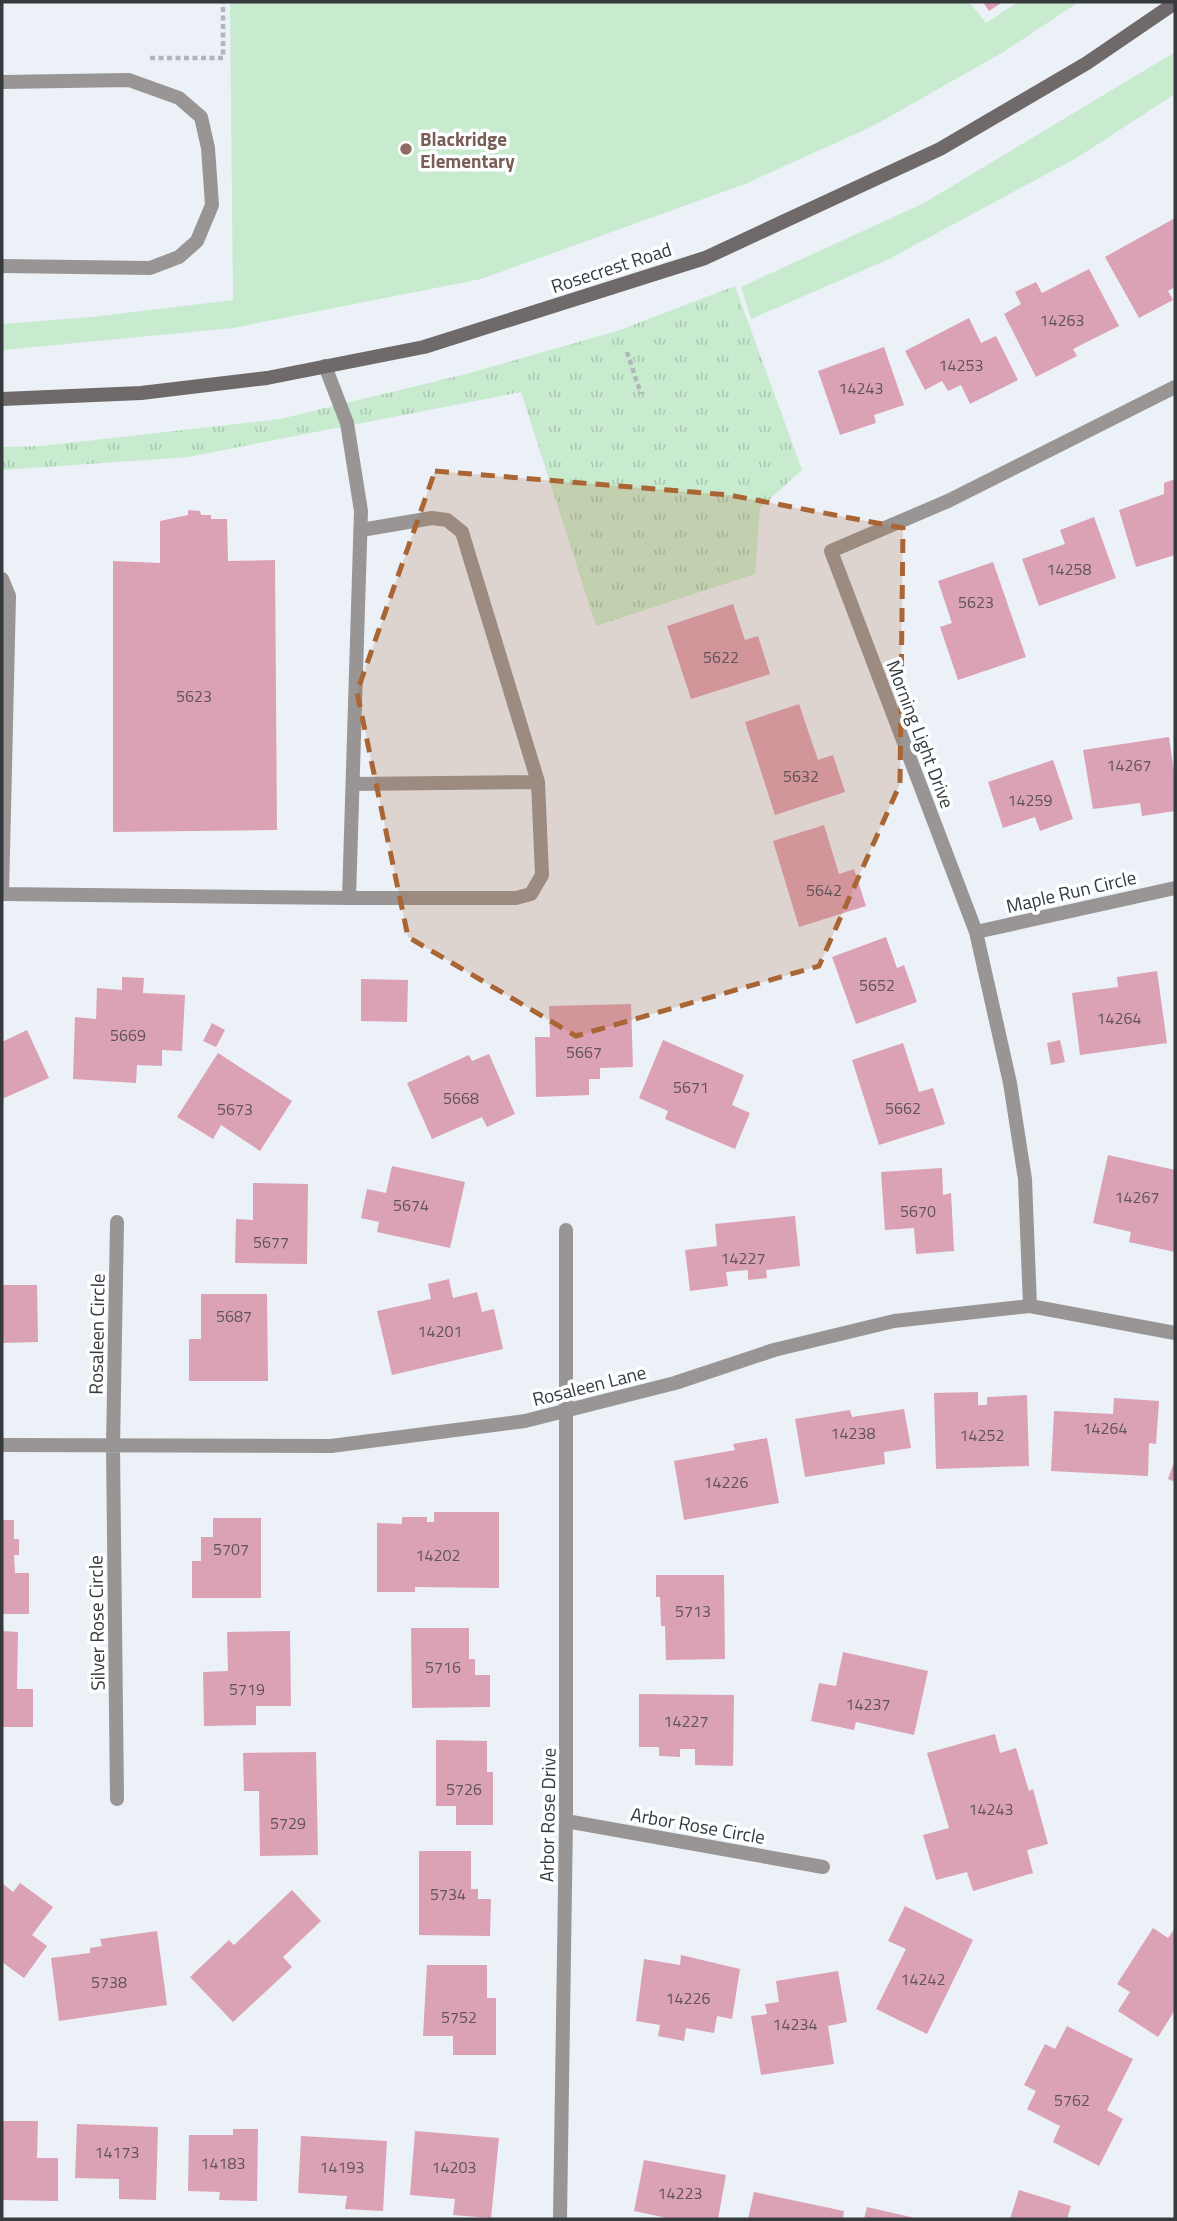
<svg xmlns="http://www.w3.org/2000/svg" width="1177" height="2221" font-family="'Titillium Web',sans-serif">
	<defs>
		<pattern id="park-tufts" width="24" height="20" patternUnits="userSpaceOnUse" patternTransform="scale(1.75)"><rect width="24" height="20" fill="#c8ebcf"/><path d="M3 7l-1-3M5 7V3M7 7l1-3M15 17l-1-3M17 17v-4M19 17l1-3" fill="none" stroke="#accab3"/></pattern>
	</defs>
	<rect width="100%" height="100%" fill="#ebf1f7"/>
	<!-- green -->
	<path fill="#c8ebcf" d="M230,2H969L986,23L1018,2H1079L1005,51L875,125L745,184L481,279L233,328L2,350V324L92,317L233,300Z
		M1175,52V94L1078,157L889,259L751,319L741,287L924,203Z"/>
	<!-- park -->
	<path fill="url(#park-tufts)" d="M735,286L802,470L760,508L755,574L596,626L521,392L188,457L2,470V447L42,446L280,419L466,374L617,331Z"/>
	<!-- building -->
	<path fill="#dba2b5" d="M983,2H1003L989,11Z
		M1175,218V287L1168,291L1173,300L1139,318L1105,257Z
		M1089,269L1119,326L1073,349L1077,356L1036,377L1004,314L1021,304L1015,292L1036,282L1042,293Z
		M969,318L981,343L996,336L1018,380L970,404L961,385L948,391L942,381L925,390L905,351Z
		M884,347L904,405L874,415L876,423L840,435L818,371Z
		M1175,479V555L1136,567L1119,510L1164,494V483Z
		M188,510L200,511L201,515H211V519H227L228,561L275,560L277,830L113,832V561L160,563V521L188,515Z
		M1094,517L1116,578L1039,606L1022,559L1065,544L1060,530Z
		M993,562L1026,657L958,680L940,627L952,623L938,581Z
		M733,604L745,640L758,636L770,674L691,699L667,626Z
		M799,704L818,760L833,755L845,792L775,815L745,722Z
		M1169,737L1175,780V811L1142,816L1140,803L1093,809L1083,750Z
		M1053,760L1073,819L1040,831L1035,817L1003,828L988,782Z
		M824,825L839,874L854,869L866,906L799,927L773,841Z
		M886,937L897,968L904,965L917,1002L856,1024L832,957Z
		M1157,971L1167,1043L1080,1055L1072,993L1118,987L1117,977Z
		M122,977L144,978L143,993L185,995L182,1051L162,1050V1066L137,1065L136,1083L73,1079L75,1017L96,1019L97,988L122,990Z
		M361,979L408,980L407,1022L361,1021Z
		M631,1004L633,1067L600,1068V1079H589V1095L536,1097L535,1037H550L549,1006Z
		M212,1023L225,1030L216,1047L203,1041Z
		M27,1030L49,1078L2,1099V1042Z
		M663,1040L744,1075L732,1105L750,1113L735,1149L665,1119L668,1111L639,1098Z
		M1060,1040L1065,1062L1051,1065L1047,1043Z
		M903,1043L919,1092L933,1088L945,1124L879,1145L852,1060Z
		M218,1053L292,1101L260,1151L221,1125L213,1139L177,1117Z
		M489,1054L515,1114L487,1127L482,1117L432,1139L407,1083L469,1055L472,1061Z
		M1108,1155L1175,1170V1252L1129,1242L1131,1232L1093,1223Z
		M392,1166L465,1182L450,1248L377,1232L379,1222L361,1218L367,1189L386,1193Z
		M942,1168L943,1195L951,1193L954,1251L916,1254L914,1228L885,1230L881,1172Z
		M253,1183L308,1184L307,1264L235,1263L236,1219L253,1220Z
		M795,1216L800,1266L766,1270L767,1278L748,1280V1270L726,1272L728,1286L690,1291L685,1250L717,1246L715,1224Z
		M449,1279L453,1298L477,1292L482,1312L494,1309L503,1349L392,1375L377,1311L431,1299L428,1284Z
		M2,1285H37L38,1342L2,1343Z
		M201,1294H267L268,1381H189V1339H201Z
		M978,1392V1405H987V1397L1027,1395L1029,1466L936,1469L934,1393Z
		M1114,1398L1159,1401L1156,1444L1149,1443L1148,1476L1051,1471L1054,1411L1113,1414Z
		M904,1409L911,1448L884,1452L885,1464L805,1477L795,1419L850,1410L852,1417Z
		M767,1438L779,1503L684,1520L674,1461L735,1450L733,1444Z
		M1175,1459V1482L1168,1479Z
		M434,1512H499V1588L415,1587V1592H377V1523L402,1524V1517H427V1522H434Z
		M213,1518H261V1598H192V1561H201V1537H213Z
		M2,1520H14V1539H19V1555H14L15,1573H29V1614H2Z
		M656,1575H724L725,1659L666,1660L665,1626H661L660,1597H656Z
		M411,1628H469V1659H475V1675H490V1707L412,1708Z
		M2,1631L18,1632L17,1689H33V1727H2Z
		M290,1631L291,1706H256V1725L204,1726L203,1672L228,1671L227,1632Z
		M843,1652L928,1671L914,1735L856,1722L854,1730L811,1721L819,1683L836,1686Z
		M639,1694L734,1695L733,1766L695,1765V1749H680V1757L659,1756V1747H639Z
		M995,1734L1000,1753L1016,1748L1029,1791L1033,1789L1048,1844L1027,1850L1033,1873L973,1891L967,1872L936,1880L923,1835L949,1828L927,1753Z
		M436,1740L487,1741V1772H493V1825H456V1806H436Z
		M316,1752L318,1855L260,1856L259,1791H244L243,1753Z
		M419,1851H471V1889H478V1899H491L490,1936L419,1935Z
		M2,1883L13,1892L20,1883L53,1907L32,1935L47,1946L24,1978L2,1962Z
		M292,1890L321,1921L283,1957L292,1967L233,2022L190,1977L229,1940L234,1945Z
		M905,1906L973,1940L927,2034L876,2009L906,1949L888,1941Z
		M1153,1928L1168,1938L1175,1928V2010L1158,2037L1118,2011L1130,1992L1117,1984Z
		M157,1931L167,2005L59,2021L51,1958L90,1953V1948L102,1946L100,1939Z
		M681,1955L740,1969L732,2019L717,2016L714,2033L686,2028L684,2041L658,2036L660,2025L636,2021L644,1959L680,1965Z
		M427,1965H487V1998H496V2055H453V2036H423Z
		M838,1971L847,2022L828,2026L834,2064L761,2075L751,2016L767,2014L765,2004L779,2002L776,1981Z
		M1067,2026L1133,2059L1107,2110L1123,2119L1099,2166L1053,2142L1060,2126L1027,2109L1036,2091L1024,2085L1045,2044L1055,2049Z
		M2,2121H38L37,2158H58V2201L2,2200Z
		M77,2124L158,2127L156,2200L119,2199V2179L75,2178Z
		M233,2129H258L257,2201L219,2200L220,2192L188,2191L189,2135H233Z
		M415,2131L499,2138L491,2218L453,2215L455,2199L410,2195Z
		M301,2136L387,2141L383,2211L345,2209L347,2196L298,2193Z
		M644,2160L726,2175L718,2219H672L634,2211Z
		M1019,2190L1071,2206L1067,2219H1010Z
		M754,2192L844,2211L843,2219H748Z
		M867,2207L915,2218V2219H864Z"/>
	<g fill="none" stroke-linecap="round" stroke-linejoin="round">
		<!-- path -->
		<path stroke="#b1b6bb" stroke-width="4.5" stroke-dasharray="5 3.5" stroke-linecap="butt" d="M150,58H223V2
			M627,352L641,394"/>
		<!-- service -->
		<path stroke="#999594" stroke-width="14" d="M2,82L129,80L179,98L201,117L208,148L212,205L197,241L179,257L150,268L2,266
			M2,579L9,596L2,894
			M353,784L538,782
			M2,894L349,898L361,511L347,423L325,366
			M349,898H516L531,894L542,875L538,782L462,532L447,520L432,518L361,530"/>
		<!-- minor -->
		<path stroke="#999594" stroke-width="14" d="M976,932L1175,888
			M117,1222L113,1447L117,1799
			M1030,1306L1025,1179L1010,1083L976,932L831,551L948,501L1175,387
			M2,1445L331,1446L525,1421L675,1383L774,1350L894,1321L1030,1306L1175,1333
			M566,1821L823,1867
			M560,2219L566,1821V1230"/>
		<!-- secondary -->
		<path stroke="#6f6969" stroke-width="14" d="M2,399L141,393L267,378L424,347L705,258L940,149L1087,63L1175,3"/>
	</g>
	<!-- marked area -->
	<path fill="#a96634" fill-opacity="0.2" stroke="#a96634" stroke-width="5" stroke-dasharray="14 9" stroke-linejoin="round" d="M435,471L729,495L903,528L900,784L819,966L576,1036L408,937L357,692Z"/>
	<!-- markers -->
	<circle fill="#8d6e63" stroke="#fcfeff" stroke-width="2.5" cx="406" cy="149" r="7"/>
	<g text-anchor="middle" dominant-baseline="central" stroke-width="7" stroke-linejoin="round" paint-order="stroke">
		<!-- number labels -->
		<g font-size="16" fill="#60545a">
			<text x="1062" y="320">14263</text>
			<text x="961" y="365">14253</text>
			<text x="861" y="388">14243</text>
			<text x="1069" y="569">14258</text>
			<text x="976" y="602">5623</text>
			<text x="721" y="657">5622</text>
			<text x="194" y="696">5623</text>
			<text x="1129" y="765">14267</text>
			<text x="801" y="776">5632</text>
			<text x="1030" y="800">14259</text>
			<text x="824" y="890">5642</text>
			<text x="877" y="985">5652</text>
			<text x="1119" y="1018">14264</text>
			<text x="128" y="1035">5669</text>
			<text x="584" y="1052">5667</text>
			<text x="691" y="1087">5671</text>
			<text x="461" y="1098">5668</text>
			<text x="903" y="1108">5662</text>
			<text x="235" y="1109">5673</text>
			<text x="1137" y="1197">14267</text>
			<text x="411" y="1205">5674</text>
			<text x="918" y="1211">5670</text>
			<text x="271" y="1242">5677</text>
			<text x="743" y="1258">14227</text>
			<text x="234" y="1316">5687</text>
			<text x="440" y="1331">14201</text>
			<text x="1105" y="1428">14264</text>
			<text x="853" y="1433">14238</text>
			<text x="982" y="1435">14252</text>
			<text x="726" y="1482">14226</text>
			<text x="231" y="1549">5707</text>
			<text x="438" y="1555">14202</text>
			<text x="693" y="1611">5713</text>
			<text x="443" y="1667">5716</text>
			<text x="247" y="1689">5719</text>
			<text x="868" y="1704">14237</text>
			<text x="686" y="1721">14227</text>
			<text x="464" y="1789">5726</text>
			<text x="991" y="1809">14243</text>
			<text x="288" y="1823">5729</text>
			<text x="448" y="1894">5734</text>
			<text x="923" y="1979">14242</text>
			<text x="109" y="1982">5738</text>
			<text x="688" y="1998">14226</text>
			<text x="459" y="2017">5752</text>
			<text x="795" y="2024">14234</text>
			<text x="1072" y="2100">5762</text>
			<text x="117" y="2152">14173</text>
			<text x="223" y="2163">14183</text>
			<text x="342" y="2167">14193</text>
			<text x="454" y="2167">14203</text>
			<text x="680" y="2193">14223</text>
		</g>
		<!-- education labels -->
		<g font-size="19" font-weight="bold" fill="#785e54" stroke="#fcfeff" text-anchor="start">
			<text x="420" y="138">Blackridge<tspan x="420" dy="22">Elementary</tspan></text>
		</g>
		<!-- street labels -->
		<g font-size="19" fill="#373a3c" stroke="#fcfeff">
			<text transform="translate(611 267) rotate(-18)">Rosecrest Road</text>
			<text transform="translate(921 734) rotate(69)">Morning Light Drive</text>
			<text transform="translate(1071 891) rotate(-13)">Maple Run Circle</text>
			<text transform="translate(96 1334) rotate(-89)">Rosaleen Circle</text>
			<text transform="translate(589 1385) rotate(-14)">Rosaleen Lane</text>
			<text transform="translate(96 1623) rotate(-91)">Silver Rose Circle</text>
			<text transform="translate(547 1815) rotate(-89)">Arbor Rose Drive</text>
			<text transform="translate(698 1825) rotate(10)">Arbor Rose Circle</text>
		</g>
	</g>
	<!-- border -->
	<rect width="1177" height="2221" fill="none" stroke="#373a3c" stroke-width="7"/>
</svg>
